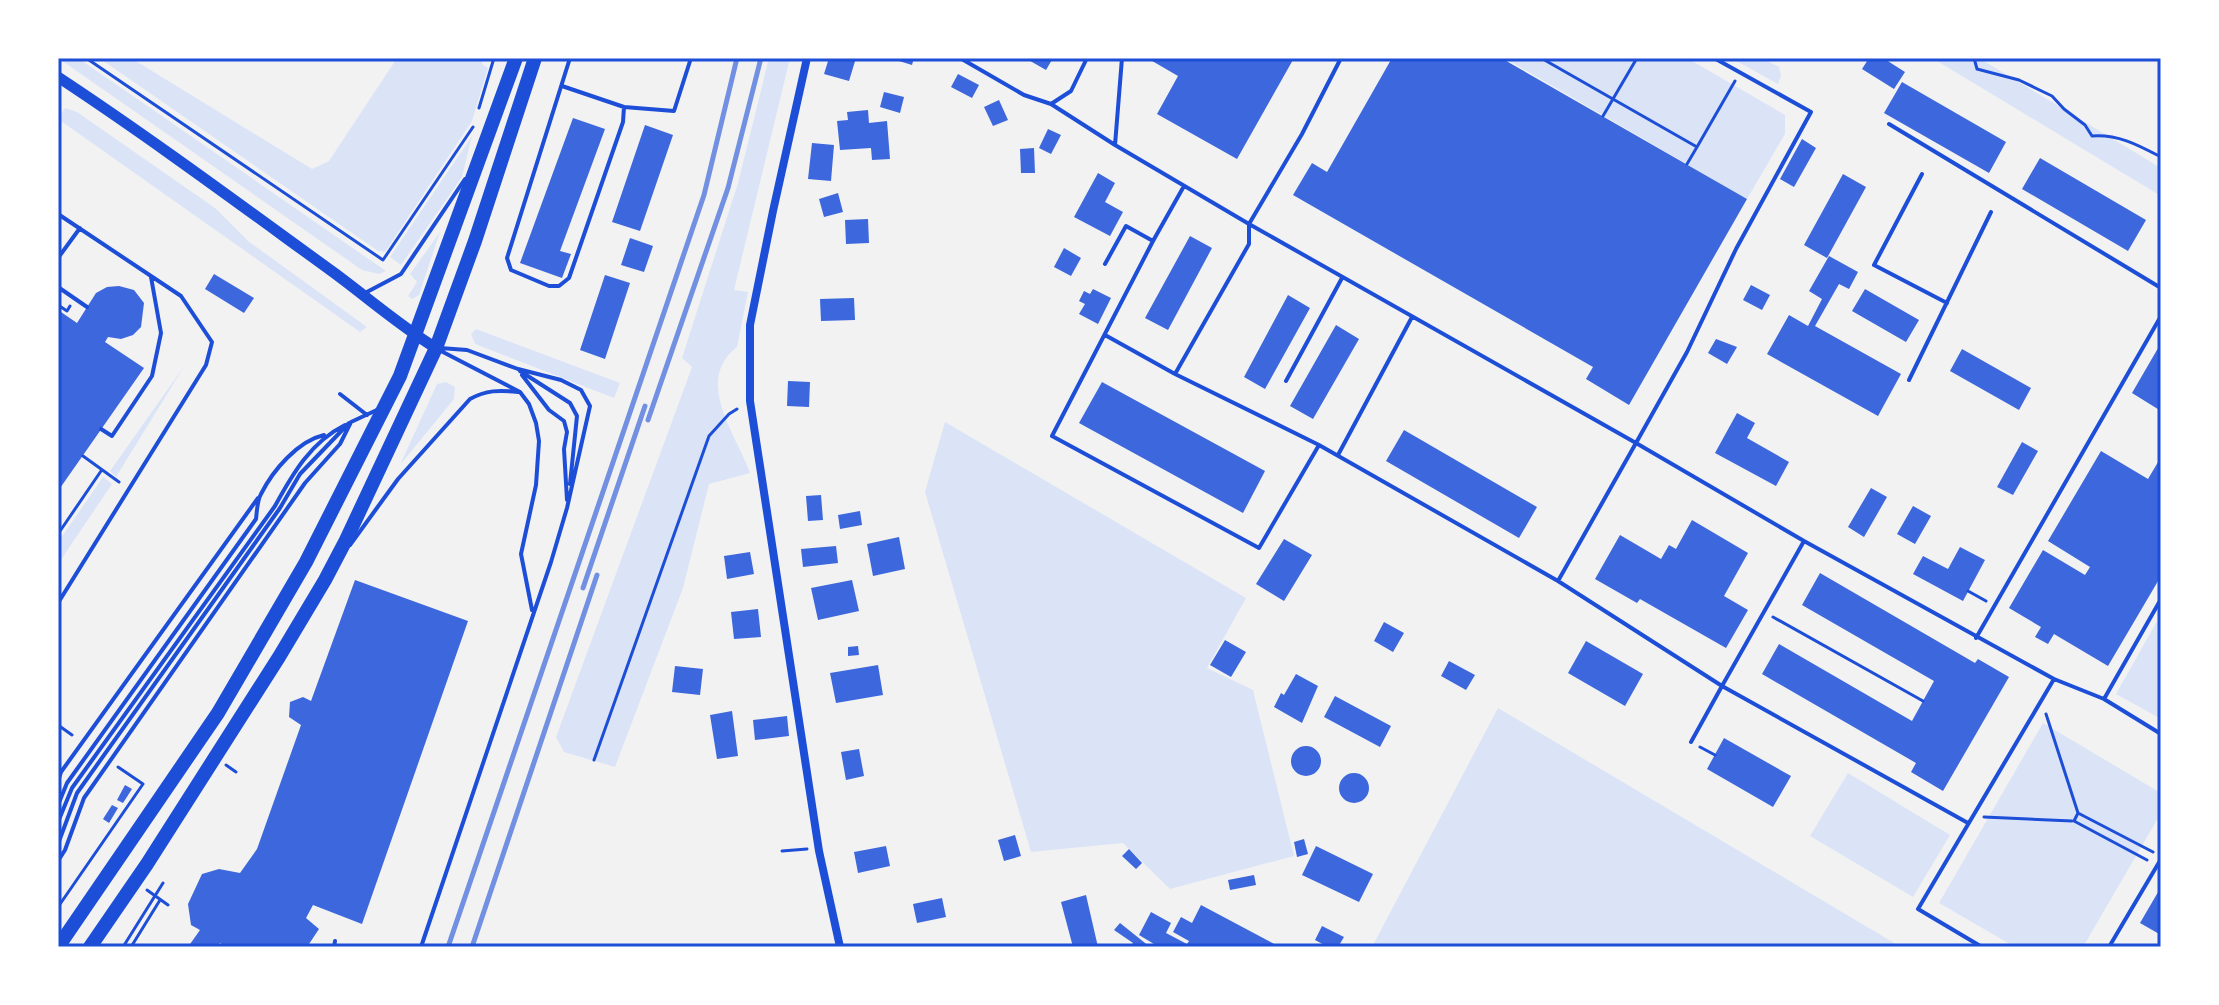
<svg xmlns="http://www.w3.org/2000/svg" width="2219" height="1005" font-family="'Golos Text',sans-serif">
	<rect width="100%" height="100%" fill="#f2f2f2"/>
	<!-- green -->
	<path fill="#dbe4f7" d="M58,58H78L386,271L379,274L362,270Z
		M99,58H131L312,169L329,161L397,58H483L482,64L488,68L472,121L385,252L378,251Z
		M769,58H790L734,290L748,292L737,347C693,381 737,435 750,473L709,484L683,588L615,767L564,752L556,737L692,367L682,358L738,183Z
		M1504,58H1687L1785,115V134L1747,199Z
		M1731,58H1762L1779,67L1781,76L1778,84Z
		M1932,58H1979L2161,168V196Z
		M65,108L77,112L215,208L248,241L367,327L360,332L58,119Z
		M472,136L462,177L401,265L390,257Z
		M440,232L419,295L412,299L408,296L417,282L410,274Z
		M476,329L620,383L614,398L475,344L471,334Z
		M185,365L116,477L110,471Z
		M446,382L455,387L454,399L400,465L437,384Z
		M945,422L1246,598L1207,668L1253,690L1294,856L1170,889L1123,843L1031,852L925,492Z
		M103,477L112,484L58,564V542Z
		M2161,614V719L2116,694Z
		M1498,708L1901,947H1372Z
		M2043,723L2161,793V813L2083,947H2015L1939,903Z
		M1848,773L1950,835L1913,897L1810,836Z"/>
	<!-- building -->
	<path fill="#3d67dc" d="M829,58H856L849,81L824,74Z
		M900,58H914L912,65L899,61Z
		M1025,58H1053L1046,70Z
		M1147,58H1294L1237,159L1157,114L1178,76Z
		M1392,58H1501L1747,199L1629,405L1586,379L1593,367L1293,195L1312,163L1327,172Z
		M1869,58H1883L1905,72L1894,89L1862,69Z
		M958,74L979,85L972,98L951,87Z
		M1902,82L2006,142L1989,173L1884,113Z
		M884,92L904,97L900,113L880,107Z
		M999,100L1008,120L993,126L984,107Z
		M868,110L869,123L887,121L890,159L872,160L871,148L840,150L837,121L848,120L847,112Z
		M573,118L605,129L560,251L571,254L562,278L520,263Z
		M645,125L673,135L640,231L612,222Z
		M1048,129L1061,135L1051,154L1039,148Z
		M1802,139L1816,148L1794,187L1780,179Z
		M812,143L834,145L831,181L808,179Z
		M1034,148L1035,173H1021L1020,149Z
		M2040,158L2146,220L2128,251L2022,189Z
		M1098,173L1115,183L1105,202L1123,212L1110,236L1074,217Z
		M1843,174L1866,187L1827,258L1804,245Z
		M838,193L843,212L824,217L819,199Z
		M868,219L869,243L846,244L845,220Z
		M1190,236L1212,248L1168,330L1145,318Z
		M630,238L653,246L644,272L621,265Z
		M1064,248L1081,258L1071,276L1054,267Z
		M1829,256L1858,272L1849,289L1839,284L1815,326L1901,374L1878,416L1767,354L1789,315L1808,326L1822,299L1809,291Z
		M214,274L254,298L244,313L205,289Z
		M605,275L630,283L605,359L580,350Z
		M1751,285L1770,295L1762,310L1743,300Z
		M119,286L134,290L144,303L141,327L133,335L121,339L108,337L105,342L144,368L58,491V310L77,323L96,293L107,287Z
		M1093,289L1111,298L1098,324L1079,314L1085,304L1079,301L1084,291L1090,294Z
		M1865,289L1919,320L1906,342L1852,311Z
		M1288,295L1310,308L1265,389L1244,377Z
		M854,298L855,320L821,321L820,299Z
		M1336,325L1359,339L1313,419L1290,406Z
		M1716,339L1737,347L1727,364L1708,353Z
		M2161,343V411L2132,393Z
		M1962,349L2031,388L2019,410L1950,371Z
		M788,381L810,382L809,407L787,406Z
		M1102,382L1265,471L1243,513L1079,423Z
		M1737,413L1755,423L1747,438L1789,462L1776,486L1715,453Z
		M1404,430L1537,507L1519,538L1386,461Z
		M2022,442L2038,451L2013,495L1997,487Z
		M2101,451L2148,479L2161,457V576L2108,666L2054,634L2048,644L2035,637L2041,627L2009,608L2043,550L2085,575L2090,567L2048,541Z
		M1871,488L1887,497L1864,537L1848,527Z
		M821,495L823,520L808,521L806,496Z
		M1913,506L1931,516L1915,544L1897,534Z
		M860,511L862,525L840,529L838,515Z
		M1692,520L1748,553L1724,596L1748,610L1726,648L1640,599L1637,603L1595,579L1620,535L1661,559L1669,545L1676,549Z
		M899,537L905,569L873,576L867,544Z
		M1284,539L1312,555L1284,601L1256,584Z
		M836,546L838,563L803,567L801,549Z
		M1960,547L1985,560L1963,601L1913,574L1923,556L1948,569Z
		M750,552L754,574L727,579L724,556Z
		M1820,573L1975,663L1978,659L2009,677L1943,791L1911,772L1916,763L1762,674L1779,644L1912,721L1934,681L1802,605Z
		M355,580L468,621L362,924L313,905L306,918L319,929L307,947H226L220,943L217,947H188L200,930L191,925L188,904L202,874L219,869L240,873L257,849L301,725L289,717L290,702L303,697L311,701Z
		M852,580L859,611L818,620L811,588Z
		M758,609L761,637L734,639L731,612Z
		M1384,622L1404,633L1393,652L1374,641Z
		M1225,640L1246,652L1231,677L1210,665Z
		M1586,641L1643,674L1625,706L1568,673Z
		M858,646L859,655L848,656V647Z
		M1449,661L1475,675L1466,690L1441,676Z
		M878,665L883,695L836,703L830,673Z
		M675,666L703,669L700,695L672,692Z
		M1296,674L1318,686L1302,723L1274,707L1281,693L1284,695Z
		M1335,696L1391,726L1380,747L1324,717Z
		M732,711L738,756L717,759L710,715Z
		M787,716L789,736L755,740L753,720Z
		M1724,738L1791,776L1773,807L1707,769Z
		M1291 761a15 15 0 1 1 30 0a15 15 0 1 1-30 0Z
		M859,749L864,776L846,780L841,752Z
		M1339 788a15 15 0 1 1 30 0a15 15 0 1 1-30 0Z
		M125,785L132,789L123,803L117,800Z
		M112,805L118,808L109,823L103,819Z
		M1015,835L1021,856L1004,861L998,840Z
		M1304,839L1308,854L1297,857L1294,842Z
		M886,846L890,866L858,873L854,852Z
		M1316,846L1373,874L1359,902L1302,875Z
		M1129,849L1142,863L1136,869L1122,856Z
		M1254,875L1256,885L1230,890L1228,880Z
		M2161,887V935L2140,923Z
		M1086,895L1098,947H1073L1061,902Z
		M942,898L946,917L917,923L913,904Z
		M1201,905L1280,947H1159L1139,935L1151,912L1171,923L1166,933L1187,944L1189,941L1173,932L1181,917L1192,923Z
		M1120,923L1150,947H1131L1133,943L1114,930Z
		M1322,926L1344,937L1338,947H1328L1315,940Z"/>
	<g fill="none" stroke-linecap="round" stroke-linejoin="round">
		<!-- path -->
		<path stroke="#1d4ed8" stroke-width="3" d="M86,58L383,260L473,127
			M1541,58L1697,147L1735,81
			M1974,58L1977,69L2019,80L2052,96L2064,109L2085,125L2092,136C2118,134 2138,145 2161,157
			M479,108L494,58
			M1603,116L1637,58
			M1687,164L1697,147
			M58,305L67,311L70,306
			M83,456L119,482
			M58,534L101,471
			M1968,591L1986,601
			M1773,617L1923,701
			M2046,714L2078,813L2074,821L2147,860
			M58,725L72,735
			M1700,747L1715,755
			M594,760L709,436L729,414L737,409
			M226,765L236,772
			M2078,813L2153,852
			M1984,817L2072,821
			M782,851L807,849
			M147,890L168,905
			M58,907L143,784L118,767
			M123,947L163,883
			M131,947L160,900"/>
		<!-- service -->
		<path stroke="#1d4ed8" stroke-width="4" d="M960,58L1024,95L1051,104L1071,91L1087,58
			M1122,58L1115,145L1249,224V244L1175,374
			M1341,58L1302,134L1249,224L1636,443L1687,352L1736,249L1811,112L1714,58
			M562,86L624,107L623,122L569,278L559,286H549L511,270L507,258L570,58
			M1051,104L1115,145
			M624,107L674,111L691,58
			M1889,124L2161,288
			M1922,174L1874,265L1947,303
			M58,214L181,296L212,342L206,365L58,603
			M58,258L80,228
			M1105,264L1126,226L1153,241L1184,186
			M58,287L87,307
			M365,293L401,274L465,179
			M1105,335L1175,374L1319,445L1259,548L1052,436L1153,241
			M441,351L520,392L529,404L536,423L539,441L536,485L521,554L532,610
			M520,371L570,403L577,416L570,484
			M522,375L549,410L564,421L567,432L564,449L567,500
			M1909,380L1991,212
			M1286,381L1342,278
			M340,394L367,415
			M101,429L112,436L152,376L161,333L151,277
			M1319,445L1558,581L1636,443L1804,541L1722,686L1968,823
			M1338,455L1412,317
			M1804,541L2054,679L1918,909L1982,947
			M350,545L398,479L470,399C486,390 499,390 518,392
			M1558,581L1722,686L1691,742
			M1976,638L2161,316
			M2054,679L2104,699L2161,734
			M2104,699L2161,599
			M58,781L61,772L258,498
			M58,805L67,783L256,519C257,511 257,501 261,494C273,470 298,441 324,435
			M58,822L72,788L275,506C293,473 311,442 345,425
			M58,844L77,793L280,508L300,474L349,423
			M58,861L65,850L84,798L305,483L340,444L351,422L379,409
			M334,947L335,941
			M421,947L551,562L567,508L590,406L581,390L561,380L518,369L467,350L440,348
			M2109,947L2161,859"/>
		<!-- minor -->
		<path stroke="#1d4ed8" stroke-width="8" d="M807,58L773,211L750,325V401L819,851L840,947"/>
		<!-- tertiary -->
		<path stroke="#1d4ed8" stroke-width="11" d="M58,77C152,139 242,206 333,272C367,297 400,326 436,348"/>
		<!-- primary -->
		<path stroke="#1d4ed8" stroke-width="14" d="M58,947L218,713L306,562L400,376L516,58
			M90,947L147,864L279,657L325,580L346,540L436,348L475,241L535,58"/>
		<!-- rail -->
		<path stroke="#7290e2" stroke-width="5" d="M648,420L728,188L761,58
			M583,588L645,406
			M448,947L704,195L737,58
			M472,947L597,575"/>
	</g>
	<!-- border -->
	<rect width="2219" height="1005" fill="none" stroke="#ffffff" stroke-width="120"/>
	<rect x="60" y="60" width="2099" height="885" fill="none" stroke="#1d4ed8" stroke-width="3"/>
</svg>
